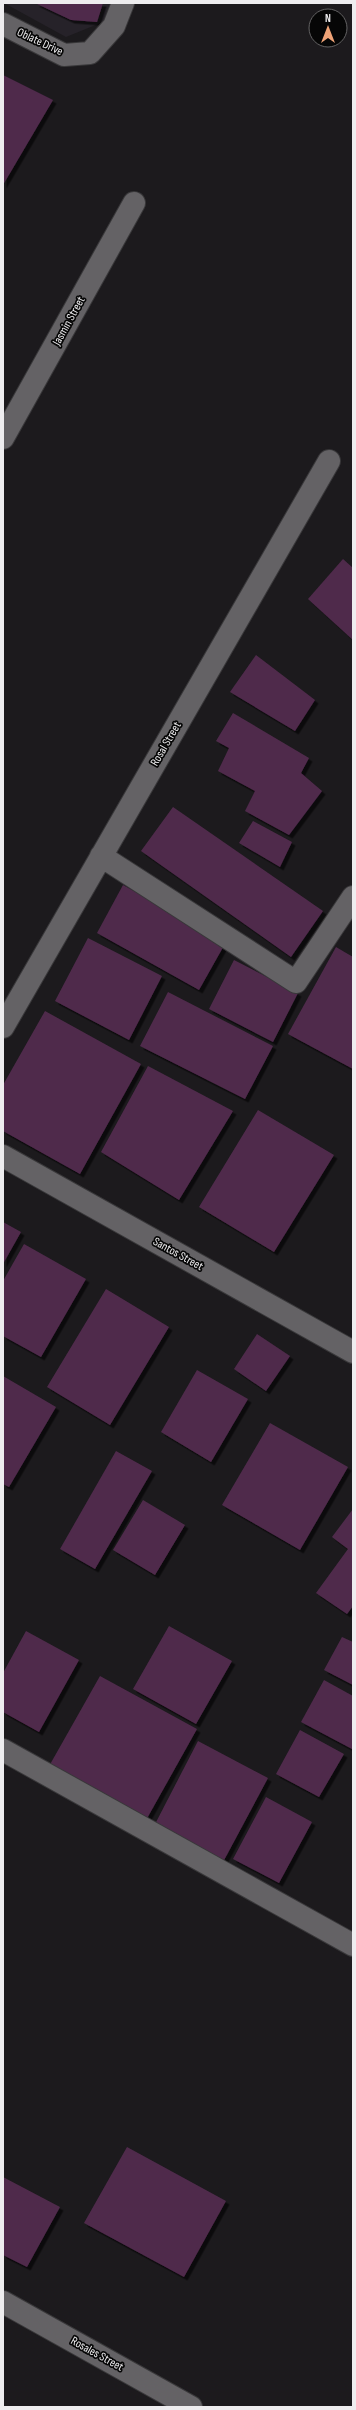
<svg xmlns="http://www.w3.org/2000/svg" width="356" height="2410" font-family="'Sofia Sans Condensed',sans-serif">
	<defs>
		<filter id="shadow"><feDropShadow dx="3.5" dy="3.5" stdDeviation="0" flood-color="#0009"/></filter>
	</defs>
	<rect width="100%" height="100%" fill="#1c1a1d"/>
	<!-- built -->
	<path fill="#262229" d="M4,3H110L103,22L66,37Z"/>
	<!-- building -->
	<path fill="#4f2a4b" filter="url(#shadow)" d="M35,3H103L97,22L71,20Z
		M3,75L53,100L3,185Z
		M343,559L353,568V640L308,599Z
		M256,655L315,700L295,731L230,692Z
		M233,713L309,758L301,773L322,791L289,835L245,811L255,791L218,771L229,748L216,741Z
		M173,807L323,911L291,957L141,851Z
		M253,821L292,842L280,867L239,843Z
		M123,885L226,942L199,990L97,933Z
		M88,938L162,976L129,1040L55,1001Z
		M336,947L353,957V1069L288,1034Z
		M234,960L298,993L273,1042L209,1009Z
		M168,992L273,1046L245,1099L140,1046Z
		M45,1011L141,1064L80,1174L3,1131V1085Z
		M148,1066L233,1111L179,1200L101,1152Z
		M258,1110L334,1155L274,1252L199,1207Z
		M3,1222L21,1232L3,1264Z
		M24,1244L86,1279L41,1357L3,1336V1281Z
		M106,1289L169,1327L110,1425L47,1387Z
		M257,1334L290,1356L266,1391L234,1369Z
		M197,1370L248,1399L211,1462L161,1432Z
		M3,1376L56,1407L9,1487L3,1484Z
		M270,1423L348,1467L300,1550L222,1505Z
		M116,1451L152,1471L95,1569L60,1549Z
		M143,1500L185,1525L155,1575L113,1550Z
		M353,1509V1606L347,1614L316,1593L348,1549L332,1537Z
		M169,1626L232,1661L196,1724L133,1689Z
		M26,1631L79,1660L39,1732L3,1712V1673Z
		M342,1637L353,1642V1685L324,1670Z
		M100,1676L197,1729L145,1822L48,1768Z
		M324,1680L353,1696L352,1749L301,1722Z
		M300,1730L344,1754L319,1797L276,1774Z
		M198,1741L268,1778L222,1864L153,1828Z
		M266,1797L312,1822L279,1883L233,1859Z
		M127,2147L226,2201L184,2277L84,2223Z
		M3,2177L60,2207L27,2267L3,2255Z"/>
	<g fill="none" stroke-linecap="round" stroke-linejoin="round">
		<!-- minor casing -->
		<g stroke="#39383a" stroke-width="24">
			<path id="minor" d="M3,24L64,55L90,53L114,26L123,3
				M3,438L134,203
				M101,856L296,982L353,897
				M3,1027L329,461
				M3,1156L353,1352
				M3,1750L353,1945"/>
		</g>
		<!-- secondary casing -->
		<g stroke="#39383a" stroke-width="24">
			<path id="secondary" d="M3,2302L191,2407"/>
		</g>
		<!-- minor -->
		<use href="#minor" stroke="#646265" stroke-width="22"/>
		<!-- secondary -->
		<use href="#secondary" stroke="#646265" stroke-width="22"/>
	</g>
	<g text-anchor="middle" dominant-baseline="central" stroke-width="3.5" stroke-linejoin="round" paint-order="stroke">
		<!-- street labels -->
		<g font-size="12" fill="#eeedef" stroke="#060606">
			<text transform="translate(40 42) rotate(25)">Oblate Drive</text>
			<text transform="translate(69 321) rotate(-61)">Jasmin Street</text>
			<text transform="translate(166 744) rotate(-60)">Rosal Street</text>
			<text transform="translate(178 1254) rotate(29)">Santos Street</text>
			<text transform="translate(97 2354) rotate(29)">Rosales Street</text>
		</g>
	</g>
	<!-- border -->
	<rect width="356" height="2410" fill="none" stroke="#eeedef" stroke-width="8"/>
	<!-- north arrow -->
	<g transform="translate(328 28)"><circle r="19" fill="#060606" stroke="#636263"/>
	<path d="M0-3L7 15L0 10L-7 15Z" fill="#efa377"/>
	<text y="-6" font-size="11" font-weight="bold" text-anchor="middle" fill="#eeedef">N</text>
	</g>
</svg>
